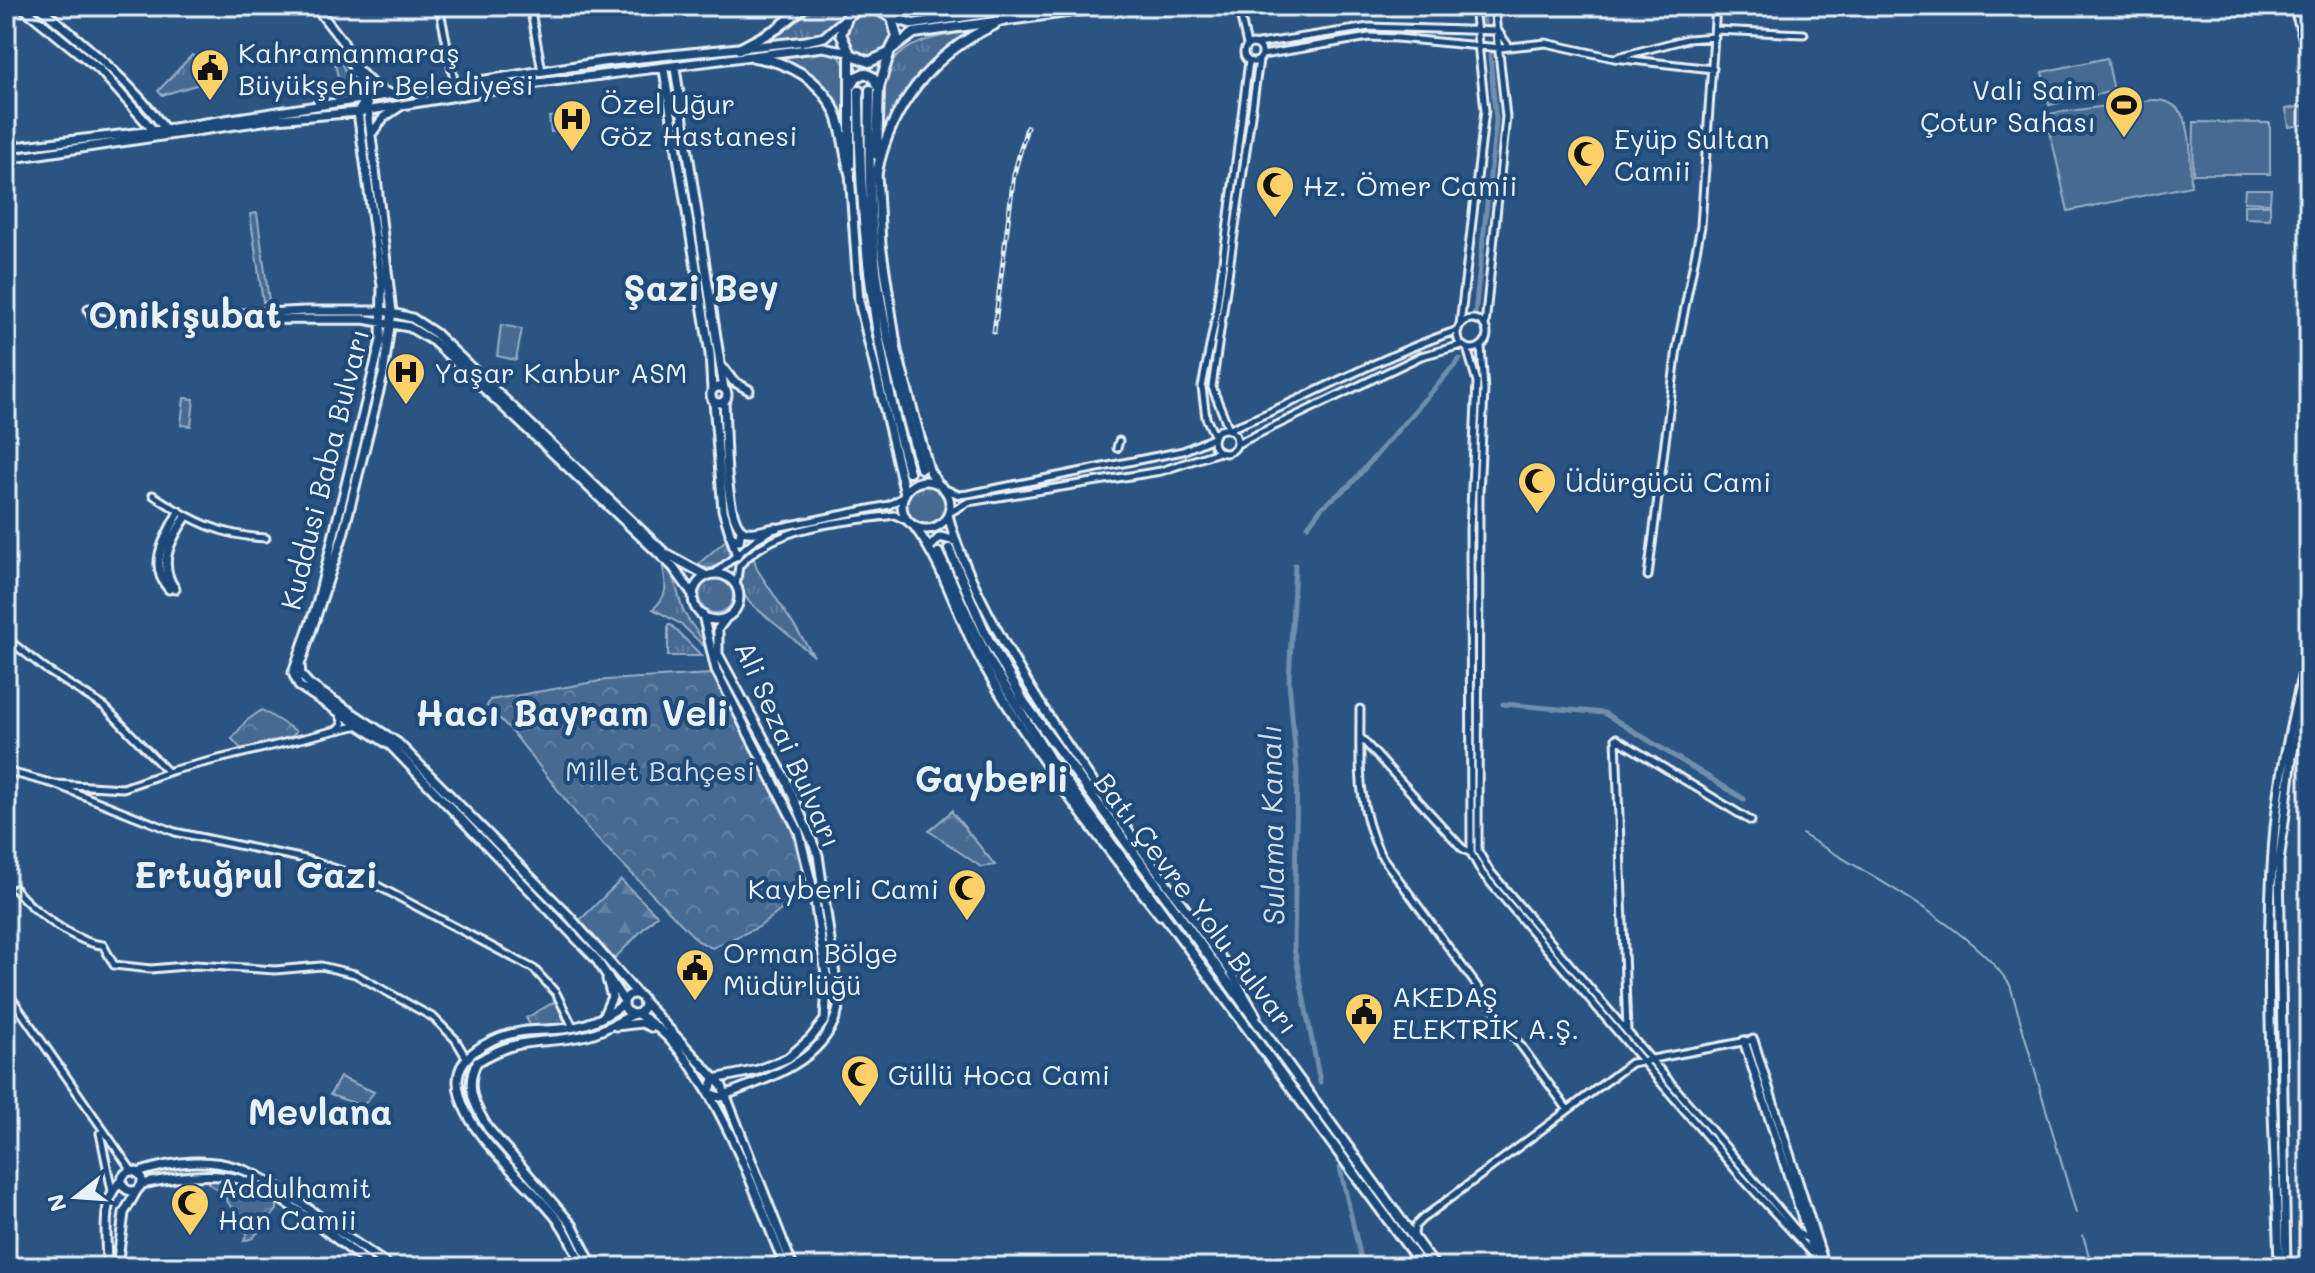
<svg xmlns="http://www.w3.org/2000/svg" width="2315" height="1273" font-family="Mali,sans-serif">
	<defs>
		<pattern id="grass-tufts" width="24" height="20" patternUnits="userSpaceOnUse" patternTransform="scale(2)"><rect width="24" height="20" fill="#476b93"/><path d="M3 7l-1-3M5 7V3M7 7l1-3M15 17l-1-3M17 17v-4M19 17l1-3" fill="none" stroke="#6281a3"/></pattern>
		<pattern id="forest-firs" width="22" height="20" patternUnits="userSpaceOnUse" patternTransform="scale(2)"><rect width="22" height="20" fill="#476b93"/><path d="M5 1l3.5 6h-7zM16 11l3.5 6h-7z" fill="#6281a3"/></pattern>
		<pattern id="park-crowns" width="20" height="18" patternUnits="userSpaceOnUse" patternTransform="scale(2)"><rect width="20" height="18" fill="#476b93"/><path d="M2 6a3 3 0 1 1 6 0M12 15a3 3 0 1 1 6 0" fill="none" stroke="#6281a3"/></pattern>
	</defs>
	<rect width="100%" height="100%" fill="#2b5482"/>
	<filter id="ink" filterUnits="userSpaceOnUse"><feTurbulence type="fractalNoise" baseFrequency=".0125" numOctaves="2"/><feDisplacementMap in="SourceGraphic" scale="16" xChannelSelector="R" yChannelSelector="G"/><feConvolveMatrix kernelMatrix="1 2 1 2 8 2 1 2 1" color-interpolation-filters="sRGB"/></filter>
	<g filter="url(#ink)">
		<!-- grass -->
		<path fill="url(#grass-tufts)" stroke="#98aec6" stroke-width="2" d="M810,6H852L822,34L759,43Z
			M893,6H961L968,9L908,17L901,16Z
			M845 34a24 24 0 1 1 48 0a24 24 0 1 1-48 0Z
			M969,32L923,71L900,103L882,142C869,64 895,40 969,32Z
			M827,52L840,57L848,71L847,151C841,115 814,69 777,58Z
			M338,54L351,87L339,96L334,91L338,77L333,55Z
			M192,55L203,62L206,82L162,95L158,91Z
			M257,213L269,301L263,302L250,214Z
			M184,398L194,399L191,426L181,425Z
			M906 504a21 21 0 1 1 42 0a21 21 0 1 1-42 0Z
			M753,555L757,569L814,656L750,603L743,593L739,571Z
			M662,563C678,577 676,592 683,610C689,625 702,634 707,649L681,624L653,609C670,594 666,584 662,563Z
			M699 596a17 17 0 1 1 34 0a17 17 0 1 1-34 0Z
			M668,625H671L702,656H668Z"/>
		<!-- forest -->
		<path fill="url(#forest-firs)" stroke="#98aec6" stroke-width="2" d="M621,880L657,915L614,959L579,921Z"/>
		<!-- park -->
		<path fill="url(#park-crowns)" stroke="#98aec6" stroke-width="2" d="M575,114L577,127L551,132L549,117Z
			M726,540L730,554C721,568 711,570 696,566Z
			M711,674L720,683L791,828L807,890L759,927L712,948L698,941L590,831L510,729L487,706L490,700L606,680Z
			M262,710L296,731L292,738L241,749L232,739L246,721Z
			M952,811V812L995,865L981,867L929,831Z
			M556,1001L566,1026L532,1028L526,1018Z
			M340,1077L374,1092L363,1106L330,1095Z
			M211,1180C238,1183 255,1190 277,1205V1210L253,1238L244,1241L247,1233L223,1194L208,1183Z"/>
		<!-- pitch -->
		<path fill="#476b93" stroke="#98aec6" stroke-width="2" d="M2107,58L2114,91L2049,105L2042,72Z
			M2153,100C2198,99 2189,155 2191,186L2068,211L2046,114Z
			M2309,105V124L2289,127L2286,109Z
			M2194,122L2270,123V174H2193Z
			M2245,189H2271L2270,203L2244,202Z
			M2244,205H2270V219L2244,218Z
			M501,325L522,329L516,360L497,356Z"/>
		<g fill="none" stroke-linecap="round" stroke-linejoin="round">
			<!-- stream -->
			<path stroke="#a0b6cb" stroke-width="2" d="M1802,834C1863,872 1972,927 2010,985L2076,1213
				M2083,1235L2092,1267"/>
			<!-- canal -->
			<path stroke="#708ead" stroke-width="5" d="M1481,6L1485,28
				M1475,313L1496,121L1490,55
				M1308,526L1322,507L1350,485L1460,359
				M1295,565L1289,681L1297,772L1294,948L1320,1082
				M1503,704L1604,713L1744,799
				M1340,1168L1363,1267"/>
			<!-- highway-tunnel -->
			<path stroke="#476c94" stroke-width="8" stroke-dasharray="8 4" stroke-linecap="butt" d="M870,90L879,6
				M859,91L867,6
				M921,468L946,541
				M909,472L938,553"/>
			<!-- minor casing -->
			<g stroke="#e8f1f8" stroke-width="11">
				<path id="minor" d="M439,6L455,85
					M530,6L542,71
					M1239,9L1247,45
					M1715,30L1804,34
					M1244 53a9 9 0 1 1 18 0a9 9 0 1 1-18 0Z
					M1258,44L1369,27L1498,31L1507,44
					M1262,55L1369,37L1397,38L1500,48L1546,43L1614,58L1713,69
					M1618,57L1687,39L1715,37
					M1259,60L1212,387L1229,429C1307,399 1378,357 1458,330
					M1457 334a15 15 0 1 1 30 0a15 15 0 1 1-30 0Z
					M1460,325L1485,110L1474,6
					M1485,326L1506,117L1494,6
					M1481,346L1484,391L1479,494L1478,851L1489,870L1800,1234L1811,1241
					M1467,348L1477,382L1470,529L1471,853
					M1213 441a12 12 0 1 1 24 0a12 12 0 1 1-24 0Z
					M1214,435L1206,418L1202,387L1216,316L1249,61
					M1237,444L1421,356L1462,345
					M1117,448L1119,441
					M943,488L959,495L968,494L1183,451L1213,438
					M153,495C191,520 220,536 266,538
					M949,513L968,502L1161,471L1219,452
					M714,574L756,539L776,528L889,505L903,497
					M1648,576L1677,348L1701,226L1716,6
					M736,586L739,566C775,524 843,522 895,515L907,521
					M6,638L48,671L105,707L168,772
					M1360,709C1360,764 1356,803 1380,854L1568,1110
					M338,730L359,725
					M1360,737L1462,848L1471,853L1482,873L1744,1180L1812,1253
					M1616,738L1627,1031
					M1617,739L1751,821
					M6,771L54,784L175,832L305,859L361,877L534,969L556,993L573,1027
					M55,784L123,788L174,770L337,730L343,724L339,713
					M15,889C32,910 75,943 103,945L114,965L151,969L196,965L275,970L321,966L355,974L434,1018L455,1039L467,1059
					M6,990L132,1171
					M100,1133L112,1191
					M1414,1235L1415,1226L1422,1219L1631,1063L1753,1040"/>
			</g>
			<!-- major casing -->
			<g stroke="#e8f1f8" stroke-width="13">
				<path id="major" d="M21,6L100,70L154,131
					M38,6C83,43 130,81 165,129
					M315,6L343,42L367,102L392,312L383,375L343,535L300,665L301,675L310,685L398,743L569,916L639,996
					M2294,6L2309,56
					M2303,6L2309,32
					M356,68L376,88L390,94
					M675,68L724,389
					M664,70L710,354L712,390
					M366,99L358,112L382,286L381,340L317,604L293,673L299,686L391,746L596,959L624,1001
					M372,133L384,117L399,107
					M6,148L154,131L602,62L806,41L824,37L845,19
					M6,159L276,119L358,112L538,83L823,47L848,52
					M877,172L881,244L897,351L929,470L938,484
					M850,173L859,301L905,494
					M89,309L93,318L104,320L363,319L409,327L433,341L541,442L673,567L694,596
					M210,320L224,315L305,311H384L412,318L435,333L665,553L707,576
					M724,369L733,381L749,390
					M711 395a8 8 0 1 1 16 0a8 8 0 1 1-16 0Z
					M724,401C726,425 723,521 744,531C753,535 766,529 776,528
					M714,402L723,510L737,556
					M902 505a24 24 0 1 1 48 0a24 24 0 1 1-48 0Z
					M948,515C958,554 977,592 996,628C1061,750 1151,858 1231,972L1256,1016
					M914,526C945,566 958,620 983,664C1033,753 1096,835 1160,915
					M730,535L739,541L741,530
					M929,548L940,537L956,541
					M693 597a23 23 0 1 1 46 0a23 23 0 1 1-46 0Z
					M169,589C147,565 166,536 179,512
					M175,589C157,564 170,540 186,517
					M703,615L716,670L799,832L814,894L827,981L825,1020L810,1039L788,1058L758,1070L714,1079L709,1093
					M624 1004a10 10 0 1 1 20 0a10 10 0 1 1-20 0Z
					M643,1001L722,1086L793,1267
					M637,1014C708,1050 756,1196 785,1267
					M604,1015L612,997L607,979
					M616,1026L642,1023L651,1027
					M1753,1040L1825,1267
					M1744,1041L1819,1267
					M709,1093L720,1097C769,1077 828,1062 839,1004L818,855L786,780L718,654V629L726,618
					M122 1181a10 10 0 1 1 20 0a10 10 0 1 1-20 0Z
					M137,1173C227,1145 260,1173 329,1224C348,1239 370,1252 390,1267
					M142,1184C172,1178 208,1171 239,1179C277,1190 341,1242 372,1267
					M107,1267C107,1241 100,1198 122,1180
					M117,1267L124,1213L137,1190
					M582,1267C576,1252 570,1237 560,1223C532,1183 460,1134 458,1082C457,1051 501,1034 526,1031C542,1029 558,1031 575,1027C594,1023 608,1016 624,1004
					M593,1267L573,1226L488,1128C475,1107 464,1086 477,1062C523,1034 540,1046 587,1035C604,1031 619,1021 634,1014
					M2279,1267C2275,1123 2262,970 2275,827C2281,766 2295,706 2309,647
					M2286,1267L2279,863L2292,757L2309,674"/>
			</g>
			<!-- highway casing -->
			<g stroke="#e8f1f8" stroke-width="14">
				<path id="highway" d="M866,6L848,15L841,34L850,54L869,62L889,53L897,37L892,18L872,6
					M966,6L982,11
					M894,18L913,24L1033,6
					M739,49L778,28L805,6
					M892,49L914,33L1110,6
					M850,54V165
					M754,57C788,62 819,78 835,111C844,130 844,153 850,173
					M853,84L856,77L865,73L873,77L878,87
					M870,90C869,150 869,209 876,269C884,336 903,402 921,468
					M859,91C859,224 873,344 909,472
					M877,155L879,87L889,54
					M877,172C890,106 933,53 994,25
					M949,549L987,637L1024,702L1435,1267
					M938,553L987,657L1051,761L1423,1267"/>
			</g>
			<!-- minor -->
			<use href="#minor" stroke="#1f4a7a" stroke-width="5"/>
			<!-- major -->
			<use href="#major" stroke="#1f4a7a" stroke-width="7"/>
			<!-- highway -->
			<use href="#highway" stroke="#1f4a7a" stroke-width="8"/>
			<!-- rail casing -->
			<g stroke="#e8f1f8" stroke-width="5">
				<path id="rail" d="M994,332L1014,174L1027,127"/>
			</g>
			<!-- rail -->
			<use href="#rail" stroke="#1f4a7a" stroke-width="2" stroke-dasharray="6" stroke-linecap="butt"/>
		</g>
	</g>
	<!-- icons -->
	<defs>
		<g id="civic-pin" transform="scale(2)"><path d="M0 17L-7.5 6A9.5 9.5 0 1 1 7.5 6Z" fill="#ffd166" stroke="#1f4a7a"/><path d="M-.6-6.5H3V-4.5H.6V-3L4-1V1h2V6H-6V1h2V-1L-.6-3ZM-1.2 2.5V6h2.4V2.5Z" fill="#111"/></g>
		<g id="stadium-pin" transform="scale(2)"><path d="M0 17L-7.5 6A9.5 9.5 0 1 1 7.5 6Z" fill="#ffd166" stroke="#1f4a7a"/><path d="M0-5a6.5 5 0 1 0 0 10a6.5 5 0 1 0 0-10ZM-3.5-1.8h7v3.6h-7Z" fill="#111"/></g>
		<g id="hospital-pin" transform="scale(2)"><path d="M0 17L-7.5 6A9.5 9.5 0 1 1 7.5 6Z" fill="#ffd166" stroke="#1f4a7a"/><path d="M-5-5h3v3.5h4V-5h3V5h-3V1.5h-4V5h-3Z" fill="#111"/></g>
		<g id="mosque-pin" transform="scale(2)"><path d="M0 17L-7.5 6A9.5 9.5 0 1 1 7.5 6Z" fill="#ffd166" stroke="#1f4a7a"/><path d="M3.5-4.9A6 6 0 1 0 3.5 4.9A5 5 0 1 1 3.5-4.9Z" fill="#111"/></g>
	</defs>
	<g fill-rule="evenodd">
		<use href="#civic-pin" x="210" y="68"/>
		<use href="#stadium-pin" x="2124" y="105"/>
		<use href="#hospital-pin" x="572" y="119"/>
		<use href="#mosque-pin" x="1586" y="154"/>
		<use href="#mosque-pin" x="1275" y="185"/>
		<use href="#hospital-pin" x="406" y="372"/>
		<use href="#mosque-pin" x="1537" y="481"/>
		<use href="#mosque-pin" x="967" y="888"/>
		<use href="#civic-pin" x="695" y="968"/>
		<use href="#civic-pin" x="1364" y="1012"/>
		<use href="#mosque-pin" x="860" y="1074"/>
		<use href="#mosque-pin" x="190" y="1203"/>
	</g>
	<g text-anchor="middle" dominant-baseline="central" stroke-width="8" stroke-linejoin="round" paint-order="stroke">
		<!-- poi labels -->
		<g font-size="28" fill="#e8f1f8" stroke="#1f4a7a" text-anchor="start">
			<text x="238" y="52">Kahramanmaraş<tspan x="238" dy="32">Büyükşehir Belediyesi</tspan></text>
			<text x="2096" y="89" text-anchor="end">Vali Saim<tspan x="2096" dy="32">Çotur Sahası</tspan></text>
			<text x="600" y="103">Özel Uğur<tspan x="600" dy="32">Göz Hastanesi</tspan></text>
			<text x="1614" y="138">Eyüp Sultan<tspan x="1614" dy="32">Camii</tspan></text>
			<text x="1303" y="185">Hz. Ömer Camii</text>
			<text x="434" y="372">Yaşar Kanbur ASM</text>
			<text x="1565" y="481">Üdürgücü Cami</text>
			<text x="939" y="888" text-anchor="end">Kayberli Cami</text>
			<text x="723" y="952">Orman Bölge<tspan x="723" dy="32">Müdürlüğü</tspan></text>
			<text x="1392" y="996">AKEDAŞ<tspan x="1392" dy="32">ELEKTRİK A.Ş.</tspan></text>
			<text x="888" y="1074">Güllü Hoca Cami</text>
			<text x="218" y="1187">Addulhamit<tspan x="218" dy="32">Han Camii</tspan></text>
		</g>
		<!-- street labels -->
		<g font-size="28" fill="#e8f1f8" stroke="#1f4a7a">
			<text transform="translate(324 469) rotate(-76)">Kuddusi Baba Bulvarı</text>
			<text transform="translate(789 744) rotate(66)">Ali Sezai Bulvarı</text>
			<text transform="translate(1197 903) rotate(53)">Batı Çevre Yolu Bulvarı</text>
		</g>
		<!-- park labels -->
		<g font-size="28" fill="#d0dde9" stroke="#1f4a7a">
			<text x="660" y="770">Millet Bahçesi</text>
		</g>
		<!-- water labels -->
		<g font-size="30" font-style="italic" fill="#d0dde9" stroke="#1f4a7a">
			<text transform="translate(1271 825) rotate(-91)">Sulama Kanalı</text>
		</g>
		<!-- district labels -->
		<g font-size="36" font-weight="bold" fill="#e8f1f8" stroke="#1f4a7a">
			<text x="701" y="286">Şazi Bey</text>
			<text x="185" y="313">Onikişubat</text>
			<text x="572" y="711">Hacı Bayram Veli</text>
			<text x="992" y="777">Gayberli</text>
			<text x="256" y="873">Ertuğrul Gazi</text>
			<text x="320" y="1110">Mevlana</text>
		</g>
	</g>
	<!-- margin -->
	<rect width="2315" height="1273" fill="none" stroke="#1f4a7a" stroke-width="32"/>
	<rect x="16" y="16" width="2283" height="1241" fill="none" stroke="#e8f1f8" stroke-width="3" filter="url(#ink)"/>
	<!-- north arrow -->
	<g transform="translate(76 1197) rotate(253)" stroke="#1f4a7a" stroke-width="6" paint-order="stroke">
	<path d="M0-6L14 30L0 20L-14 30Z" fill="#e8f1f8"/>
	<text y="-12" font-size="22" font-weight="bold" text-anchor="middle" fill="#e8f1f8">N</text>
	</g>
</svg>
